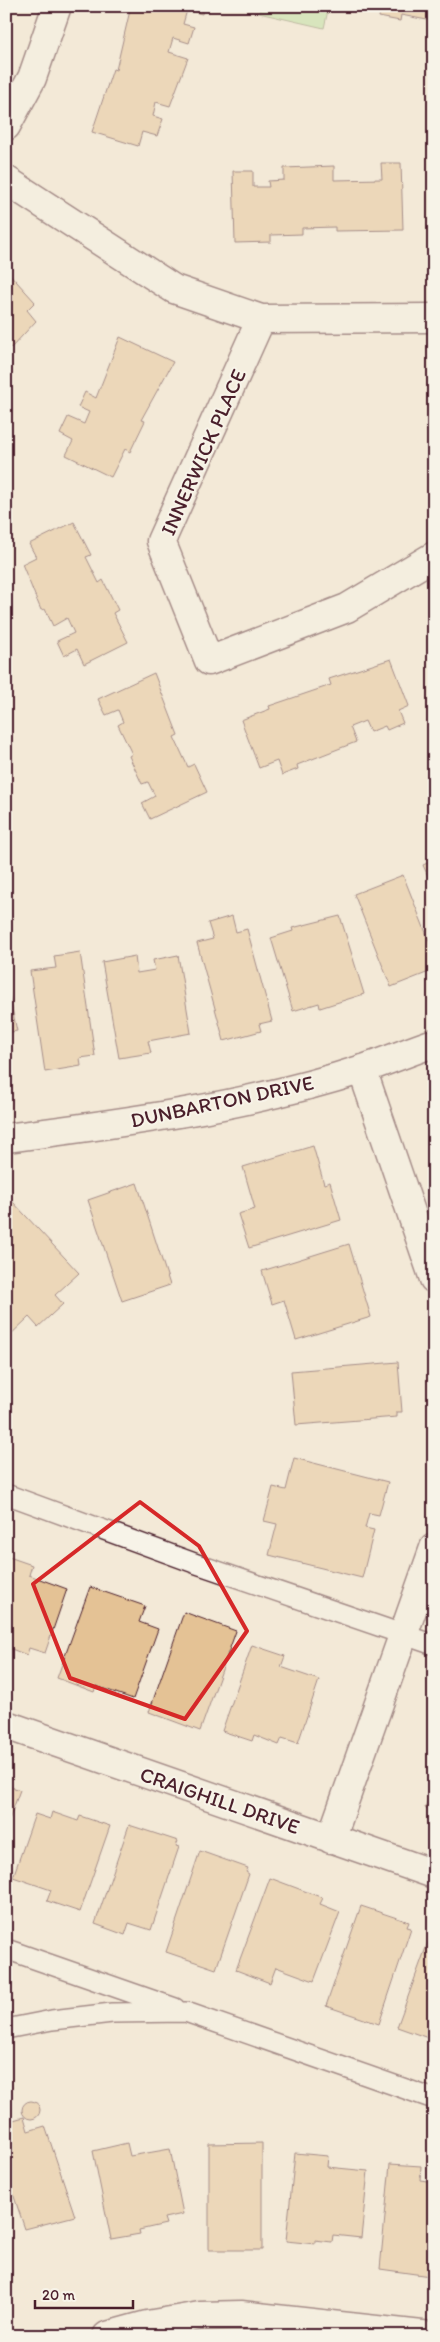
<svg xmlns="http://www.w3.org/2000/svg" width="440" height="2342" font-family="Itim,sans-serif">
	<rect width="100%" height="100%" fill="#f3e9d7"/>
	<filter id="ink" filterUnits="userSpaceOnUse"><feTurbulence type="fractalNoise" baseFrequency=".02" numOctaves="2"/><feDisplacementMap in="SourceGraphic" scale="10" xChannelSelector="R" yChannelSelector="G"/><feConvolveMatrix kernelMatrix="1 2 1 2 8 2 1 2 1" color-interpolation-filters="sRGB"/></filter>
	<g filter="url(#ink)">
		<!-- green -->
		<path fill="#b8e19d" stroke="#818064" d="M261,6H329L324,28L259,13Z"/>
		<!-- building -->
		<path fill="#e4c295" stroke="#4a1f2b" d="M131,6H204L202,14L187,10L183,24L194,27L189,43L173,38L169,52L188,58L170,106L156,102L153,116L163,119L157,136L142,132L138,146L92,132L113,69L116,70Z
			M381,6H434V16L429,15L427,20L401,15L400,21L379,17Z
			M381,163H401L403,230L335,231V227L302,228V234L271,235V242L235,243L233,171H253V187H269L268,181L284,180V168L334,166V180L382,179Z
			M6,270L35,302L27,310L36,321L11,348L6,342Z
			M120,337L173,362L141,420L145,421L130,452L125,449L111,477L66,455L73,441L60,434L68,417L84,424L89,412L78,407L85,392L96,398Z
			M74,522L91,555L86,557L99,583L103,580L118,610L113,613L128,642L84,664L77,649L64,656L57,641L74,633L67,618L53,626L45,609L41,610L22,564L36,557L29,544Z
			M391,659L409,706L398,711L403,723L387,730L385,726L370,732L365,721L350,727L356,742L297,765L298,769L282,775L277,761L259,768L241,720L270,709L269,706L331,685L329,679Z
			M154,673L178,735L174,737L188,767L194,764L207,792L150,819L142,803L155,796L148,782L142,784L129,756L132,754L118,725L123,722L118,710L106,715L98,699Z
			M434,860V890L423,865Z
			M403,875L434,953V970L391,987L354,894Z
			M232,916L236,932L247,929L272,1021L259,1024L261,1031L224,1041L197,943L213,939L208,923Z
			M340,916L364,994L320,1008L319,1003L293,1011L271,938L293,931L292,928Z
			M80,952L95,1056L80,1058L81,1066L45,1072L30,971L56,968L54,956Z
			M178,955L191,1033L148,1041L151,1053L119,1058L102,962L135,956L137,973L155,970L153,960Z
			M6,981L17,1031L6,1033Z
			M313,1146L324,1184L330,1182L341,1220L249,1248L238,1214L255,1209L243,1167Z
			M137,1183L170,1285L122,1301L88,1200Z
			M12,1201L79,1273L55,1295L63,1304L38,1327L29,1317L6,1339V1207Z
			M349,1244L371,1317L296,1340L284,1300L272,1304L262,1271Z
			M398,1362L402,1412H397V1417L296,1425L291,1371Z
			M294,1458L388,1482L379,1515L369,1513L365,1528L374,1530L362,1578L269,1555L277,1524L264,1521L273,1487L286,1490Z
			M6,1556L32,1565L29,1575L67,1589L45,1653L29,1648L27,1655L6,1647Z
			M90,1587L145,1606L139,1622L158,1629L133,1699L96,1686L94,1692L57,1678Z
			M184,1612L236,1631L200,1731L149,1712Z
			M252,1645L285,1656L281,1667L319,1680L298,1743L282,1738L279,1745L254,1735L252,1741L222,1731Z
			M434,1782V1811L425,1808Z
			M6,1785L20,1790L6,1828Z
			M52,1812L78,1821L80,1816L110,1826L80,1912L47,1901L51,1890L13,1877L35,1814L50,1819Z
			M129,1825L178,1841L176,1846L179,1847L151,1930L129,1923L125,1935L95,1924Z
			M200,1851L248,1868L246,1872L249,1874L216,1969L166,1952Z
			M270,1878L323,1898L320,1904L340,1912L314,1981L276,1967L270,1983L236,1970Z
			M361,1906L409,1922L407,1927L411,1928L379,2024L326,2006Z
			M428,1942L434,1944V2033L431,2039L397,2027Z
			M22 2110a9 9 0 1 1 18 0a9 9 0 1 1-18 0Z
			M24,2117L28,2131L45,2126L75,2216L25,2229L6,2173V2122Z
			M127,2143L130,2156L170,2149L183,2214L164,2218L166,2224L139,2230L140,2234L111,2239L93,2151Z
			M262,2143V2250H209V2144Z
			M295,2153L328,2156L327,2167L368,2171L361,2238L333,2235L332,2242L315,2240V2244L286,2241Z
			M390,2164L421,2166L420,2180L434,2182V2270H431L430,2276L380,2269Z"/>
		<g fill="none" stroke-linecap="round" stroke-linejoin="round">
			<!-- lane casing -->
			<g stroke="#4a1f2b" stroke-width="22">
				<path id="lane" d="M6,1494L197,1564L434,1645
					M6,1949L175,2008
					M6,2029L52,2020L112,2013L186,2012L434,2099"/>
			</g>
			<!-- street casing -->
			<g stroke="#4a1f2b" stroke-width="31">
				<path id="street" d="M6,126L32,78L57,6
					M6,180L174,289L261,319L434,318
					M261,319L161,541L209,661L347,608L434,556
					M362,1069L434,1279
					M6,1138C124,1123 250,1106 363,1069C387,1061 410,1051 434,1043
					M6,1725L434,1874
					M331,1839L434,1548
					M107,2336L147,2325L200,2316L241,2315L431,2336"/>
			</g>
			<!-- lane -->
			<use href="#lane" stroke="#f7f3e8" stroke-width="19"/>
			<!-- street -->
			<use href="#street" stroke="#f7f3e8" stroke-width="28"/>
		</g>
	</g>
	<!-- marked area -->
	<path d="M0 0H440V2342H0ZM140,1502L199,1546L247,1631L185,1719L70,1678L33,1584Z" fill="#f3e9d7" fill-opacity=".55" fill-rule="evenodd"/>
	<path fill="none" stroke="#d62828" stroke-width="4" stroke-linejoin="round" d="M140,1502L199,1546L247,1631L185,1719L70,1678L33,1584Z"/>
	<g text-anchor="middle" dominant-baseline="central" stroke-width="4" stroke-linejoin="round" paint-order="stroke">
		<!-- street labels -->
		<g font-size="21" fill="#4a1f2b" stroke="#f7f3e8">
			<text transform="translate(203 452) rotate(-66)">INNERWICK PLACE</text>
			<text transform="translate(222 1101) rotate(-12)">DUNBARTON DRIVE</text>
			<text transform="translate(220 1800) rotate(19)">CRAIGHILL DRIVE</text>
		</g>
	</g>
	<!-- margin -->
	<rect width="440" height="2342" fill="none" stroke="#f7f3e8" stroke-width="25"/>
	<rect x="12" y="12" width="415" height="2317" fill="none" stroke="#4a1f2b" stroke-width="2" filter="url(#ink)"/>
	<!-- scale -->
	<path d="M35 2300v8h98v-8" fill="none" stroke="#4a1f2b" stroke-width="2.5"/>
	<text x="42" y="2300" font-size="15" fill="#4a1f2b" stroke="#f7f3e8" stroke-width="4" paint-order="stroke">20 m</text>
</svg>
